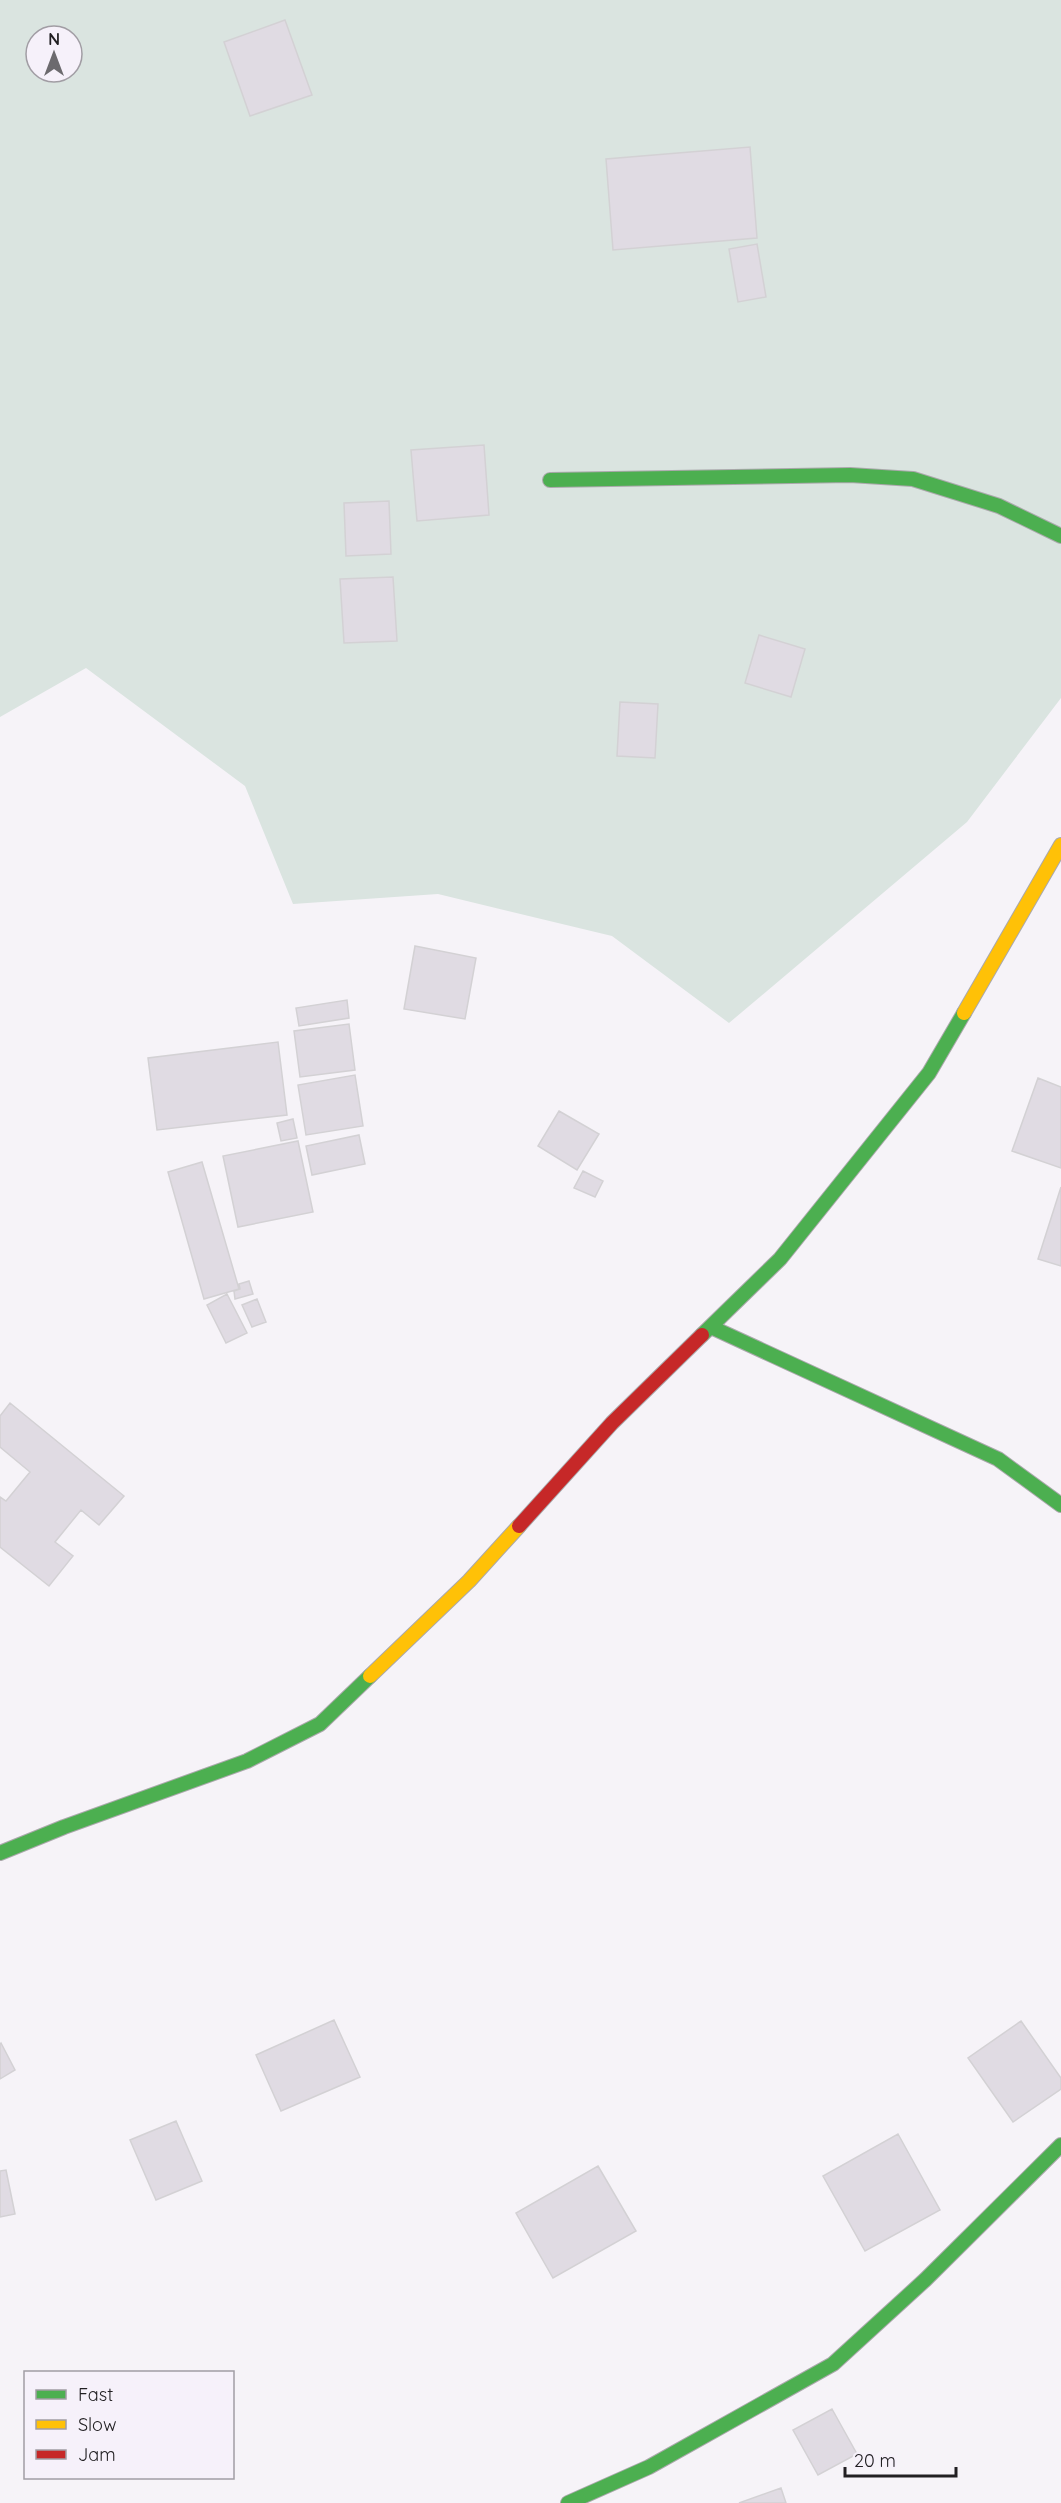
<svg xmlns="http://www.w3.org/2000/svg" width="1061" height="2503" font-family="Quicksand,sans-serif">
	<rect width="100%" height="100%" fill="#f6f3f8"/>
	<!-- green -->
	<path fill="#dae4e0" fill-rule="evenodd" d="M0,0H1061V698L967,822L729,1023L612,936L438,894L293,904L245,786L86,668L0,717ZM36,36H72V72H36Z"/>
	<!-- building -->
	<path fill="#e0dbe3" stroke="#d3d1d4" stroke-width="1.5" d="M285,20L312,95L250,116L224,42Z
		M750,147L757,238L613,250L606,159Z
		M757,244L766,297L738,302L729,249Z
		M484,445L489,515L417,521L411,450Z
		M389,501L391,554L346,556L344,503Z
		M393,577L397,641L344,643L340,579Z
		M759,635L805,649L791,697L745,683Z
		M620,702L658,704L655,758L617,756Z
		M415,946L476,958L465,1019L404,1009Z
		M347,1000L349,1018L299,1026L296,1008Z
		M349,1024L355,1070L300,1077L294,1031Z
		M278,1042L287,1115L157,1130L148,1058Z
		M355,1075L363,1126L306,1135L298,1085Z
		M1038,1078L1061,1087V1168L1012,1151Z
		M559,1111L599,1134L577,1170L538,1146Z
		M293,1119L297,1138L281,1141L277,1123Z
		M359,1135L365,1164L312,1175L306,1146Z
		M298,1141L313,1212L238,1227L223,1156Z
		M202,1162L239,1289L204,1299L168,1172Z
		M583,1171L603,1181L595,1197L574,1188Z
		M1061,1187V1266L1038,1259Z
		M249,1281L253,1294L235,1299L234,1291L240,1289L239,1284Z
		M227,1294L247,1333L226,1343L207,1305Z
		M257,1299L266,1322L252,1327L242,1305Z
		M10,1403L124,1496L99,1525L81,1510L55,1542L73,1556L49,1586L0,1547V1497L6,1501L30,1472L0,1447V1416Z
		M334,2020L360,2077L281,2111L256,2055Z
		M1021,2021L1061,2078V2089L1013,2122L968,2058Z
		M1,2043L15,2070L0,2079V2044Z
		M176,2121L202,2181L156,2200L130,2140Z
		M898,2134L940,2210L865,2251L823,2176Z
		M598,2166L636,2231L553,2278L516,2213Z
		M6,2170L15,2214L0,2217V2171Z
		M832,2409L857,2454L818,2475L793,2430Z
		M781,2488L786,2503H739Z"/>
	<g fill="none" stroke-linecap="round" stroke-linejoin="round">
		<!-- fast casing -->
		<g stroke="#aaa8ab" stroke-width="16">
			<path id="fast" d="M550,480L850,475L913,479L999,506L1061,536
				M711,1327L998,1459L1061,1505
				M702,1335L780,1259L929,1073L964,1013
				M0,1853L64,1827L247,1761L320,1724L370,1676
				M568,2503L649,2467L833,2364L925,2280L1061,2145"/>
		</g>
		<!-- slow casing -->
		<g stroke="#aaa8ab" stroke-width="16">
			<path id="slow" d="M964,1013L1061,845
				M370,1676L469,1581L519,1526"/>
		</g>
		<!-- jam casing -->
		<g stroke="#aaa8ab" stroke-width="16">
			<path id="jam" d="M519,1526L612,1423L702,1335"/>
		</g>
		<!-- fast -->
		<use href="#fast" stroke="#4caf50" stroke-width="14"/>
		<!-- slow -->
		<use href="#slow" stroke="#ffc107" stroke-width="14"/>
		<!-- jam -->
		<use href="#jam" stroke="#c62828" stroke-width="14"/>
	</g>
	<!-- legend -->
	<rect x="24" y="2371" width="210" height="108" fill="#f6f1fa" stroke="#a19da4" stroke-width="1.5"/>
	<rect x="36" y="2390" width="30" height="9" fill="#4caf50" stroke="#a19da4" stroke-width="1.5"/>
	<text x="78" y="2401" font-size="18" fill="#222023">Fast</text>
	<rect x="36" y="2420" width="30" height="9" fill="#ffc107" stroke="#a19da4" stroke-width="1.5"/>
	<text x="78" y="2431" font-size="18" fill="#222023">Slow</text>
	<rect x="36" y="2450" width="30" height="9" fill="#c62828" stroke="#a19da4" stroke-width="1.5"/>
	<text x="78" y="2461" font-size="18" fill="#222023">Jam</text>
	<!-- north arrow -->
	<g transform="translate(54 54)"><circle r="28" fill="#f6f1fa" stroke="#a19da4" stroke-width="1.5"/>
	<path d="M0-4.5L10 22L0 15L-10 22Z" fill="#6c6a6e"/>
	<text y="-9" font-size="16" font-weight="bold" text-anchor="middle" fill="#222023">N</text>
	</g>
	<!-- scale -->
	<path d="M845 2467v9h111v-9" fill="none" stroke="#222023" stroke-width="3"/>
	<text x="854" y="2467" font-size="18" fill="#222023" stroke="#f6f1fa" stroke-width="4.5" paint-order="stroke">20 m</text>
</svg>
